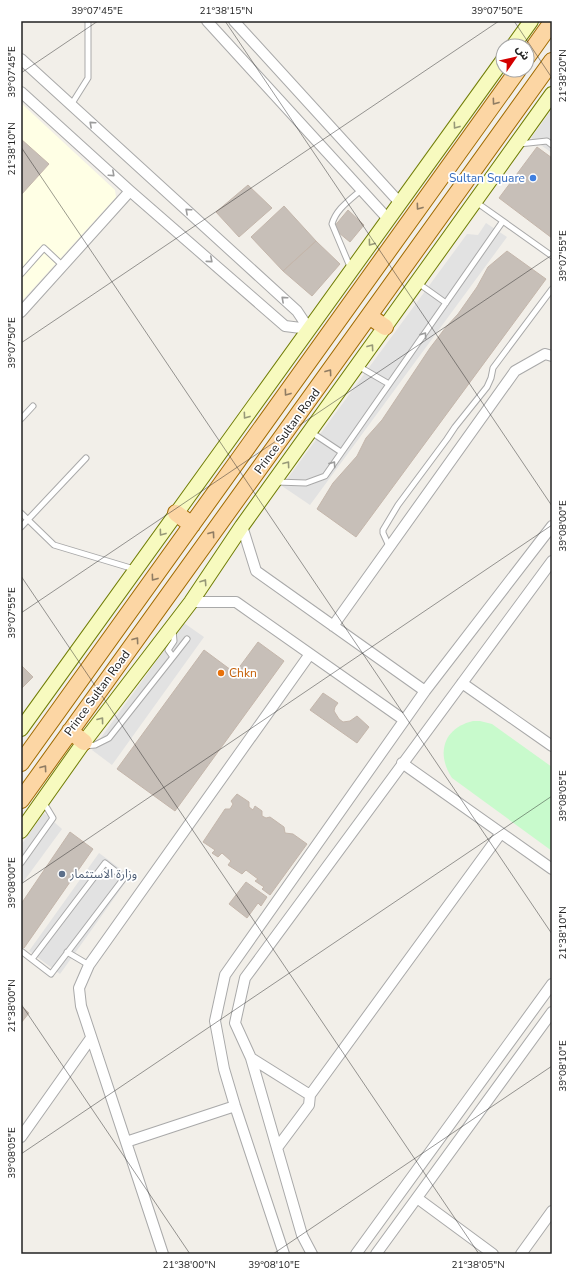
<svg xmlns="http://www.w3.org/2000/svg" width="573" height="1275" font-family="'Nunito Sans','Noto Sans Arabic',sans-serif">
	<rect width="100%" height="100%" fill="#f2efe9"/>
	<!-- education -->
	<path fill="#ffffe5" d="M21,103L115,190L116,197L21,302Z"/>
	<!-- park -->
	<path fill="#c8facc" d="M473,721H480L492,724L552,767V851L452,778C436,754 443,728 473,721Z"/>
	<!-- parking -->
	<path fill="#e2e2e2" d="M552,109V153L531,138Z
		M486,223L507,237L310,505L282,486L467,234L478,235Z
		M184,623L204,637L112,765L92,750Z
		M44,813L62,829L21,885V845Z
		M99,853L130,876L60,974L29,951Z"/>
	<!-- building -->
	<path fill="#c7bfb8" stroke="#c4b6ab" d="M21,139L49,164L21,195Z
		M537,147L552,158V238L499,198Z
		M248,185L272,208L239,237L216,212Z
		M284,206L316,241L283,271L251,237Z
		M348,210L364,225L350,242L333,228Z
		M316,241L340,264L312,296L283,271Z
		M507,251L546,279L356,537L317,509L333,483L357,456L366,438L382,420L430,348L446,327L458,314L477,287L488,267Z
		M258,642L284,661L175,811L117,769L204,650L235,673Z
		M21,665L33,677L21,689Z
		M323,693L338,703L335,707L334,711L339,719L343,722L350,721L357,716L369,727L357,743L310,710Z
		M237,794L249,802V807L253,810L255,806L262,811V816L266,818L270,817L284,827L285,833L293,834L307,844L270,895L262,889L264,887L255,881L258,879L246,870L242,874L228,865L231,861L222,853L218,857L212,853L215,850L203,842L225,809H230L233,804L231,801Z
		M70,832L93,849L24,948L21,946V904Z
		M246,882L267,897L261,906L258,903L247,918L229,904Z
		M21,1006L29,1013L21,1023Z"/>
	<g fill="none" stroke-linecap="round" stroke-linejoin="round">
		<!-- lane casing -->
		<g stroke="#a9a9a9" stroke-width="7">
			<path id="lane" d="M71,105L88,78V21
				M519,144L547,141L552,145
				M476,202L552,256
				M351,269L332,224C336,209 350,200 361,190
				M21,274L44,248L63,266
				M418,283L446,303
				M358,366L389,384
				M21,419L33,406
				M311,432L341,452
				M276,482L306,483L325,476L503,221
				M21,513L54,545L134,569
				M21,527L86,458
				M389,546L383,533V530L398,505L447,439L455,427L487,387L491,378L493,368L552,289
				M173,657L187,639
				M84,746L95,745L109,738L173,657L168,650L174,641L173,630
				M21,863L53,818L44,803
				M21,951L51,974L124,878L105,863L32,959
				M67,952L89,965"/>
		</g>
		<!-- street casing -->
		<g stroke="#a9a9a9" stroke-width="12">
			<path id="street" d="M207,21L388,219
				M234,21L400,203
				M21,59L297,311L309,329
				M21,92L130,191L285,326L309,329
				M21,312L130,191
				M242,526L256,571L425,691
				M191,602H236L404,720
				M333,626L515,371L545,354L552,356
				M462,683L552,746
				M402,763L552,869
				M251,1058L310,1095L501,833
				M21,1137L91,1038
				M126,1142L235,1106
				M277,1148L309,1105L310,1095
				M417,1198L493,1254
				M163,1254L81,1006L79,988L89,965L310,654
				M284,1254L235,1106L224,1069L215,1021L225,975L425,691L552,526
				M312,1254L302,1235L251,1058L235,1023L245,978L552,561
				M356,1254L552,984
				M376,1254L552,1012
				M521,1254L552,1211"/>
		</g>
		<!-- secondary casing -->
		<g stroke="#707d05" stroke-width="16">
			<path id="secondary" d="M513,46L531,21
				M21,729L503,60
				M21,831L84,742L191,602L242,526L552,94"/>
		</g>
		<!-- primary casing -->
		<g stroke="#a06b00" stroke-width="18">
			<path id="primary" d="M527,57L552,22
				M369,316L385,327
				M176,513L192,525
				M70,731L84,742
				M21,763L518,70
				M21,800L552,61"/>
		</g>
		<!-- lane -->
		<use href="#lane" stroke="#fff" stroke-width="5"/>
		<!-- street -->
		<use href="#street" stroke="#fff" stroke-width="10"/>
		<!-- secondary -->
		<use href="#secondary" stroke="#f7fabf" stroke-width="14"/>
		<!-- primary -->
		<use href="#primary" stroke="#fcd6a4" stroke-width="16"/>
	</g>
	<!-- one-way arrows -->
	<defs><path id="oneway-chevron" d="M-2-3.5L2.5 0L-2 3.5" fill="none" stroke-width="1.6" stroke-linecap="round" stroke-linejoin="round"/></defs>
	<g stroke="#8f7c63">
		<use href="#oneway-chevron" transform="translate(495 102) rotate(126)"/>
		<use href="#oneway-chevron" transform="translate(419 207) rotate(126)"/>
		<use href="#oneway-chevron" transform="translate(329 372) rotate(-54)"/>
		<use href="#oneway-chevron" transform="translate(287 393) rotate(126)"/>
		<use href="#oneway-chevron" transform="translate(212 534) rotate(-54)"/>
		<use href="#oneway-chevron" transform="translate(154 578) rotate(126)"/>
		<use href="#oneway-chevron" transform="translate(136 640) rotate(-54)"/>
		<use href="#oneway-chevron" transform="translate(44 768) rotate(-54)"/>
	</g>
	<g stroke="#9c9c9c">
		<use href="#oneway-chevron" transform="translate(92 124) rotate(-138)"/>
		<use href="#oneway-chevron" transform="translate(112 174) rotate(42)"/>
		<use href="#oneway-chevron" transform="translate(188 211) rotate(-138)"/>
		<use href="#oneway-chevron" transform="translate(210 260) rotate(41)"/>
		<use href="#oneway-chevron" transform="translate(284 299) rotate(-138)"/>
		<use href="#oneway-chevron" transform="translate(424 335) rotate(-55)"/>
		<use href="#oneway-chevron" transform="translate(333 464) rotate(-55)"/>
	</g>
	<g stroke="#979978">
		<use href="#oneway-chevron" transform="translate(456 126) rotate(126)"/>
		<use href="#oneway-chevron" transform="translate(371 243) rotate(126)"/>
		<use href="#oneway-chevron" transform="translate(371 347) rotate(-54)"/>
		<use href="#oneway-chevron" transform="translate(246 416) rotate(126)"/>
		<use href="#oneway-chevron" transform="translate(287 464) rotate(-54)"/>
		<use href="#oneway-chevron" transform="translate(162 533) rotate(126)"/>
		<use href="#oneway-chevron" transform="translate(204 582) rotate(-56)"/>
		<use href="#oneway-chevron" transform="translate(101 720) rotate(-53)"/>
	</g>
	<!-- ticks -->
	<path fill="none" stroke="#222" stroke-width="1" stroke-opacity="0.45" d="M225,21L552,506M514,21L552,78M21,73L98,21M21,147L552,934M21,343L499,21M21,576L479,1254M21,613L552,255M21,884L552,525M21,1004L190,1254M21,1154L552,796M273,1254L552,1066"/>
	<!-- markers -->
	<circle fill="#3f7fe0" stroke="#fff" stroke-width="1.5" cx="533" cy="178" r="4"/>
	<circle fill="#e8710a" stroke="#fff" stroke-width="1.5" cx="221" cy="673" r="4"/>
	<circle fill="#5c6f8a" stroke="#fff" stroke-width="1.5" cx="62" cy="874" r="4"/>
	<g text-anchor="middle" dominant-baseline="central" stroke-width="3.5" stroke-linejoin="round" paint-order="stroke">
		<!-- shop labels -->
		<g font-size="12" fill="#366cbe" stroke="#fff" text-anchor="end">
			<text x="525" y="178">Sultan Square</text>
		</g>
		<!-- street labels -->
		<g font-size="12" fill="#222" stroke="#fff">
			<text transform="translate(287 431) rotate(-54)">Prince Sultan Road</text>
			<text transform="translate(97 693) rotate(-54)">Prince Sultan Road</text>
		</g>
		<!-- food labels -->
		<g font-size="12" fill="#c56008" stroke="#fff" text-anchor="start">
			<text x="229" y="673">Chkn</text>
		</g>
		<!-- service labels -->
		<g font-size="12" fill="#4e5e75" stroke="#fff" text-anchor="start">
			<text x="70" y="874">وزارة الاستثمار</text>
		</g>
	</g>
	<!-- border -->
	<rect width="573" height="1275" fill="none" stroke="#ffffff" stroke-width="44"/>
	<!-- north arrow -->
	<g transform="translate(515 58) rotate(56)"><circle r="19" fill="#ffffff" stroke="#a7a7a7"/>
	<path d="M0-3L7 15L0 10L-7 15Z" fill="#d40000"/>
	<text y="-6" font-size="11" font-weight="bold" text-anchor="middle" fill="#222222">ش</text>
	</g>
	<rect x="22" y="22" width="529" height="1231" fill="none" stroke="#222" stroke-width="1.5"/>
	<g font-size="10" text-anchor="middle" fill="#222">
		<text x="97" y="14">39°07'45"E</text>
		<text x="226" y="14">21°38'15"N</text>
		<text x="497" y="14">39°07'50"E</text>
		<text transform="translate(11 72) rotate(-90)" y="4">39°07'45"E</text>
		<text transform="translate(562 76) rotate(-90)" y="4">21°38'20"N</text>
		<text transform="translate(11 149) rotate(-90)" y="4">21°38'10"N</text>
		<text transform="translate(562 256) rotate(-90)" y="4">39°07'55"E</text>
		<text transform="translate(11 343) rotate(-90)" y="4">39°07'50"E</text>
		<text transform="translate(562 526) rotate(-90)" y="4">39°08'00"E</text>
		<text transform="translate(11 613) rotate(-90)" y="4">39°07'55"E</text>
		<text transform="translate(562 796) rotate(-90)" y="4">39°08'05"E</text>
		<text transform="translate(11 883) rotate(-90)" y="4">39°08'00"E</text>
		<text transform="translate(562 933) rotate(-90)" y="4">21°38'10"N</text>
		<text transform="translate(11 1006) rotate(-90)" y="4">21°38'00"N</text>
		<text transform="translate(562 1066) rotate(-90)" y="4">39°08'10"E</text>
		<text transform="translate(11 1153) rotate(-90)" y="4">39°08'05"E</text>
		<text x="189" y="1268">21°38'00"N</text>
		<text x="274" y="1268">39°08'10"E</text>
		<text x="478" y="1268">21°38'05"N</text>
	</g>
</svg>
